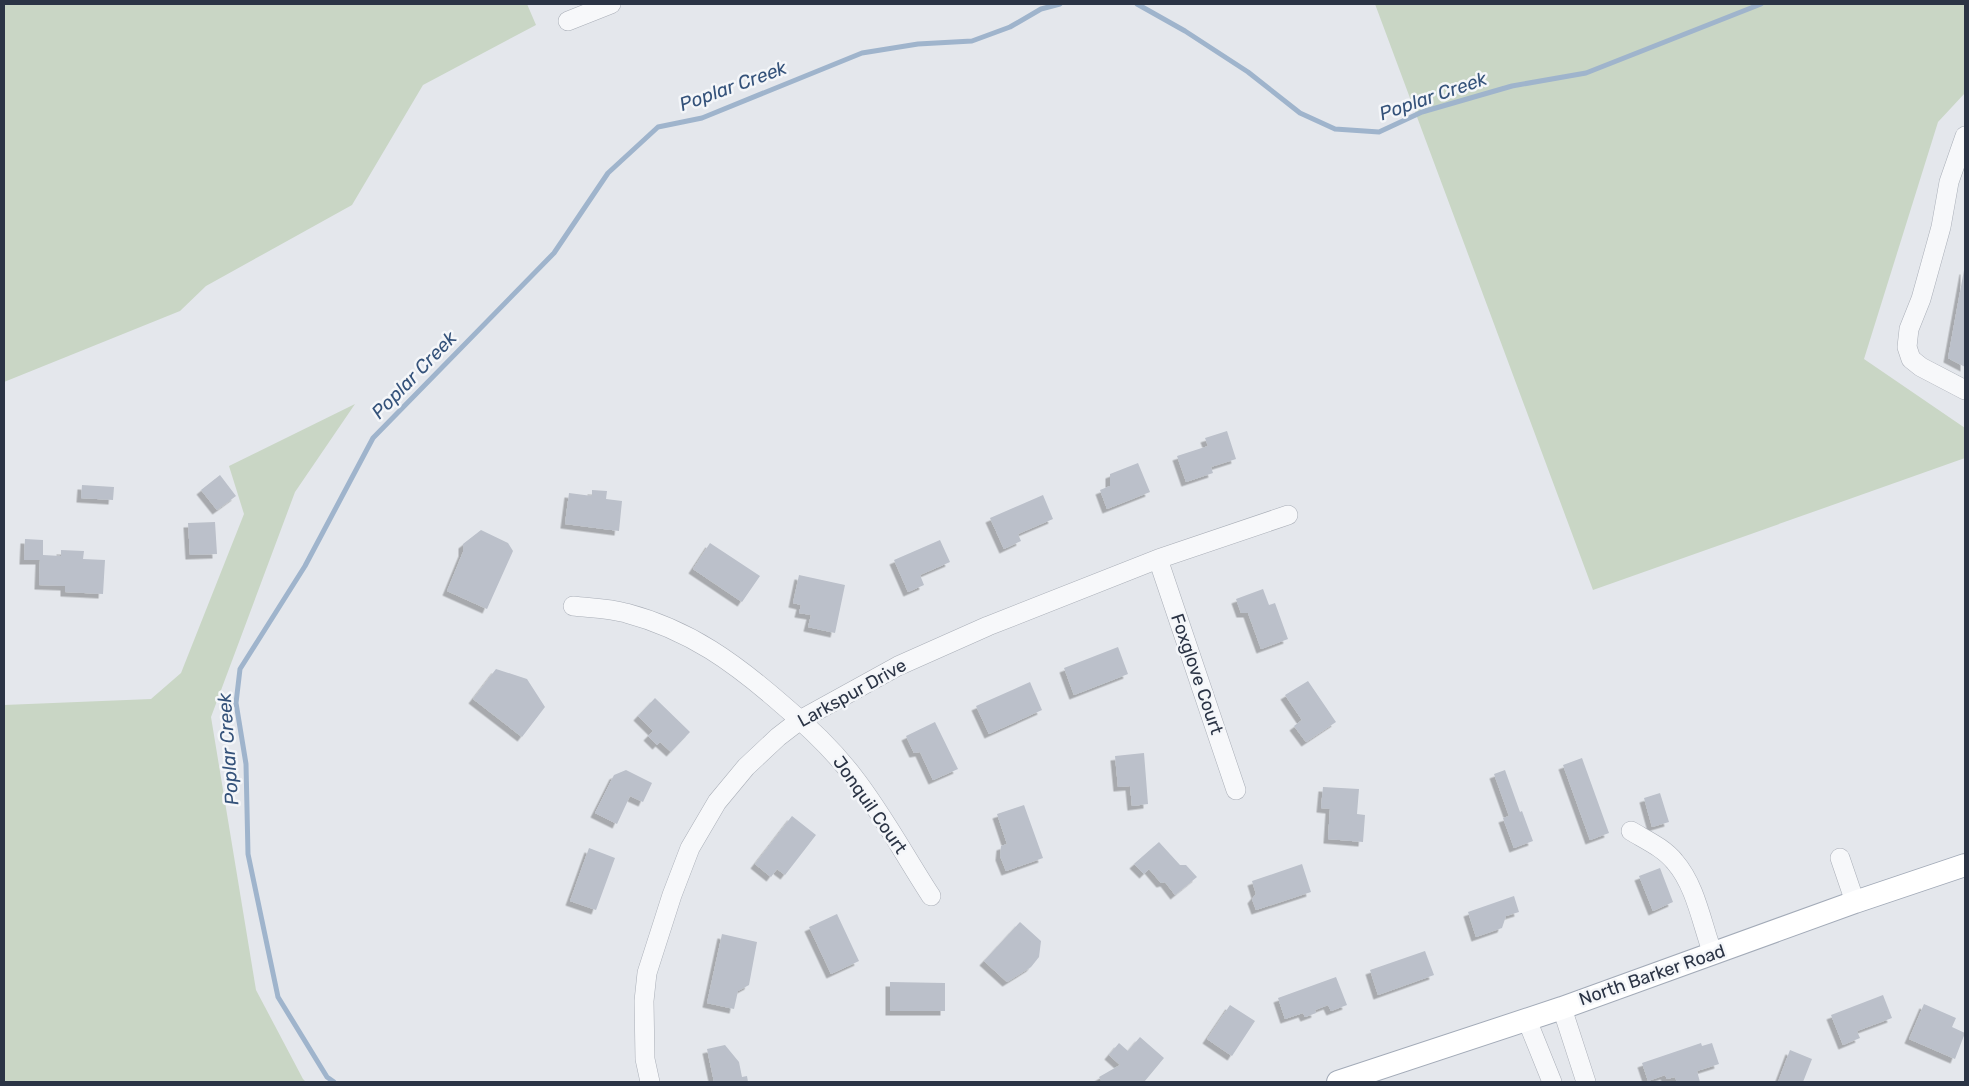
<svg xmlns="http://www.w3.org/2000/svg" width="1969" height="1086" font-family="Rubik,sans-serif">
	<defs>
		<filter id="shadow"><feDropShadow dx="-4.5" dy="4.5" stdDeviation="0" flood-color="#0004"/></filter>
	</defs>
	<rect width="100%" height="100%" fill="#e4e7ec"/>
	<!-- green -->
	<path fill="#c9d6c5" d="M4,4H527L536,25L423,85L352,205L206,286L180,311L4,382Z
		M1375,4H1965V93L1938,122L1864,359L1965,428V458L1593,590Z
		M355,404L295,492L211,717L256,990L303,1079L306,1082H4V705L151,699L181,673L244,514L229,466Z"/>
	<g fill="none" stroke-linecap="round" stroke-linejoin="round">
		<!-- stream -->
		<path stroke="#9fb4cc" stroke-width="5" d="M1137,4L1185,31L1248,72L1300,113L1335,129L1379,132L1422,112L1512,86L1586,73L1761,4
			M334,1082L327,1077L278,997L248,854L246,764L236,703L240,669L305,566L373,438L554,253L608,173L658,127L702,118L862,53L918,44L972,41L1010,27L1041,9L1060,4"/>
	</g>
	<!-- building -->
	<path fill="#bbc0ca" filter="url(#shadow)" d="M1964,270H1965V367L1948,358Z
		M1227,431L1236,459L1211,467L1213,473L1186,482L1177,456L1208,446L1205,438Z
		M1138,463L1150,492L1107,509L1100,490L1110,486V474Z
		M220,475L236,496L217,510L201,490Z
		M82,485L114,487L113,500L81,498Z
		M592,490L607,491L606,499L622,501L619,531L565,524L569,493L592,496Z
		M1043,495L1053,519L1018,534L1021,541L1004,549L990,518Z
		M215,522L217,554L190,555L188,523Z
		M481,530L508,543L513,551L487,609L447,591L463,552V544Z
		M25,539L43,540V555L61,556V550L84,551L83,559L105,560L103,594L65,592V586L39,585L40,560H24Z
		M940,540L950,562L920,575L924,585L908,592L894,560Z
		M710,543L760,576L742,602L693,569Z
		M799,575L845,585L835,633L808,627L811,615L799,613L801,605L793,603Z
		M1263,589L1269,605L1275,603L1288,639L1261,649L1248,613H1241L1236,599Z
		M1118,647L1128,674L1074,695L1064,668Z
		M496,669L527,679L545,707L522,737L473,699Z
		M1308,681L1336,722L1306,742L1294,726L1302,720L1285,695Z
		M1030,682L1042,710L989,734L976,706Z
		M655,698L690,732L671,752L660,742L657,745L648,736L653,731L638,716Z
		M935,722L958,769L933,780L920,752L914,753L906,736Z
		M1144,753L1148,804L1132,806L1130,786L1118,787L1115,756Z
		M1582,758L1609,833L1590,840L1563,765Z
		M626,770L652,783L643,802L630,796L617,824L595,813L614,775Z
		M1505,770L1520,812L1522,811L1533,841L1514,848L1503,818L1509,816L1494,774Z
		M1323,787L1359,789L1357,814L1365,815L1363,842L1328,839L1330,809L1321,808Z
		M1660,793L1669,822L1652,827L1644,798Z
		M1024,805L1043,858L1006,871L1000,856L1001,846L1007,844L997,814Z
		M792,816L816,835L785,875L777,869L771,877L755,864Z
		M1159,842L1180,865H1186L1197,877L1175,895L1165,882L1161,883L1149,869L1144,874L1134,864Z
		M589,848L615,858L596,910L570,901Z
		M1302,864L1311,892L1256,910L1252,899L1256,894L1252,881Z
		M1660,868L1673,902L1653,911L1639,876Z
		M1514,896L1519,912L1506,916L1502,928L1476,937L1468,912Z
		M837,914L859,961L831,974L809,927Z
		M1020,922L1041,941L1039,957L1031,967L1007,982L984,961Z
		M722,934L757,942L749,985L738,991L734,1009L707,1003Z
		M1425,951L1434,975L1378,995L1370,970Z
		M1336,977L1347,1005L1331,1011L1328,1005L1315,1010L1316,1013L1305,1017L1303,1013L1285,1019L1278,998Z
		M890,982L945,983V1011H890Z
		M1883,995L1892,1018L1857,1031L1860,1038L1843,1045L1831,1015Z
		M1924,1004L1956,1018L1952,1027L1965,1033L1955,1059L1909,1039Z
		M1230,1005L1255,1021L1232,1056L1207,1039Z
		M1140,1037L1164,1058L1144,1082H1102L1099,1077L1120,1065L1109,1055L1119,1043L1128,1051Z
		M1701,1043L1702,1046L1712,1043L1719,1064L1697,1071L1700,1082H1677L1675,1077L1667,1079L1665,1075L1648,1081L1642,1063Z
		M725,1045L739,1062L742,1077L747,1076L748,1082H714L707,1049Z
		M1790,1050L1812,1059L1803,1082H1778Z"/>
	<g fill="none" stroke-linecap="round" stroke-linejoin="round">
		<!-- minor casing -->
		<g stroke="#a9aeb7" stroke-width="20">
			<path id="minor" d="M568,21L611,4
				M1965,136L1949,182L1941,227L1921,299L1909,329L1907,347L1911,359L1921,367L1965,390
				M1158,559L1236,790
				M573,606C590,608 609,608 626,613C690,630 735,663 784,706C809,727 833,750 853,776C882,813 905,856 931,896
				M1631,831C1646,840 1664,848 1675,862C1696,886 1702,925 1713,954
				M1840,858L1855,902
				M1562,1008L1586,1082
				M1527,1020L1552,1082
				M650,1082L645,1059L644,1001L647,973L672,895L690,848L717,802L746,767L778,737L800,720L898,666L988,626L1158,559L1288,515"/>
		</g>
		<!-- major casing -->
		<g stroke="#a3abb8" stroke-width="24">
			<path id="major" d="M1338,1082L1562,1008L1855,902L1965,865"/>
		</g>
		<!-- minor -->
		<use href="#minor" stroke="#f7f8fa" stroke-width="19"/>
		<!-- major -->
		<use href="#major" stroke="#fff" stroke-width="22"/>
	</g>
	<g text-anchor="middle" dominant-baseline="central" stroke-width="5" stroke-linejoin="round" paint-order="stroke">
		<!-- street labels -->
		<g font-size="18" fill="#2b3445" stroke="#f4f6f9">
			<text transform="translate(1197 674) rotate(71)">Foxglove Court</text>
			<text transform="translate(852 693) rotate(-29)">Larkspur Drive</text>
			<text transform="translate(870 805) rotate(55)">Jonquil Court</text>
			<text transform="translate(1652 975) rotate(-19)">North Barker Road</text>
		</g>
		<!-- water labels -->
		<g font-size="19" font-style="italic" fill="#34527a" stroke="#f4f6f9">
			<text transform="translate(733 86) rotate(-20)">Poplar Creek</text>
			<text transform="translate(1433 96) rotate(-19)">Poplar Creek</text>
			<text transform="translate(414 375) rotate(-46)">Poplar Creek</text>
			<text transform="translate(228 749) rotate(-94)">Poplar Creek</text>
		</g>
	</g>
	<!-- border -->
	<rect width="1969" height="1086" fill="none" stroke="#2b3445" stroke-width="10"/>
</svg>
